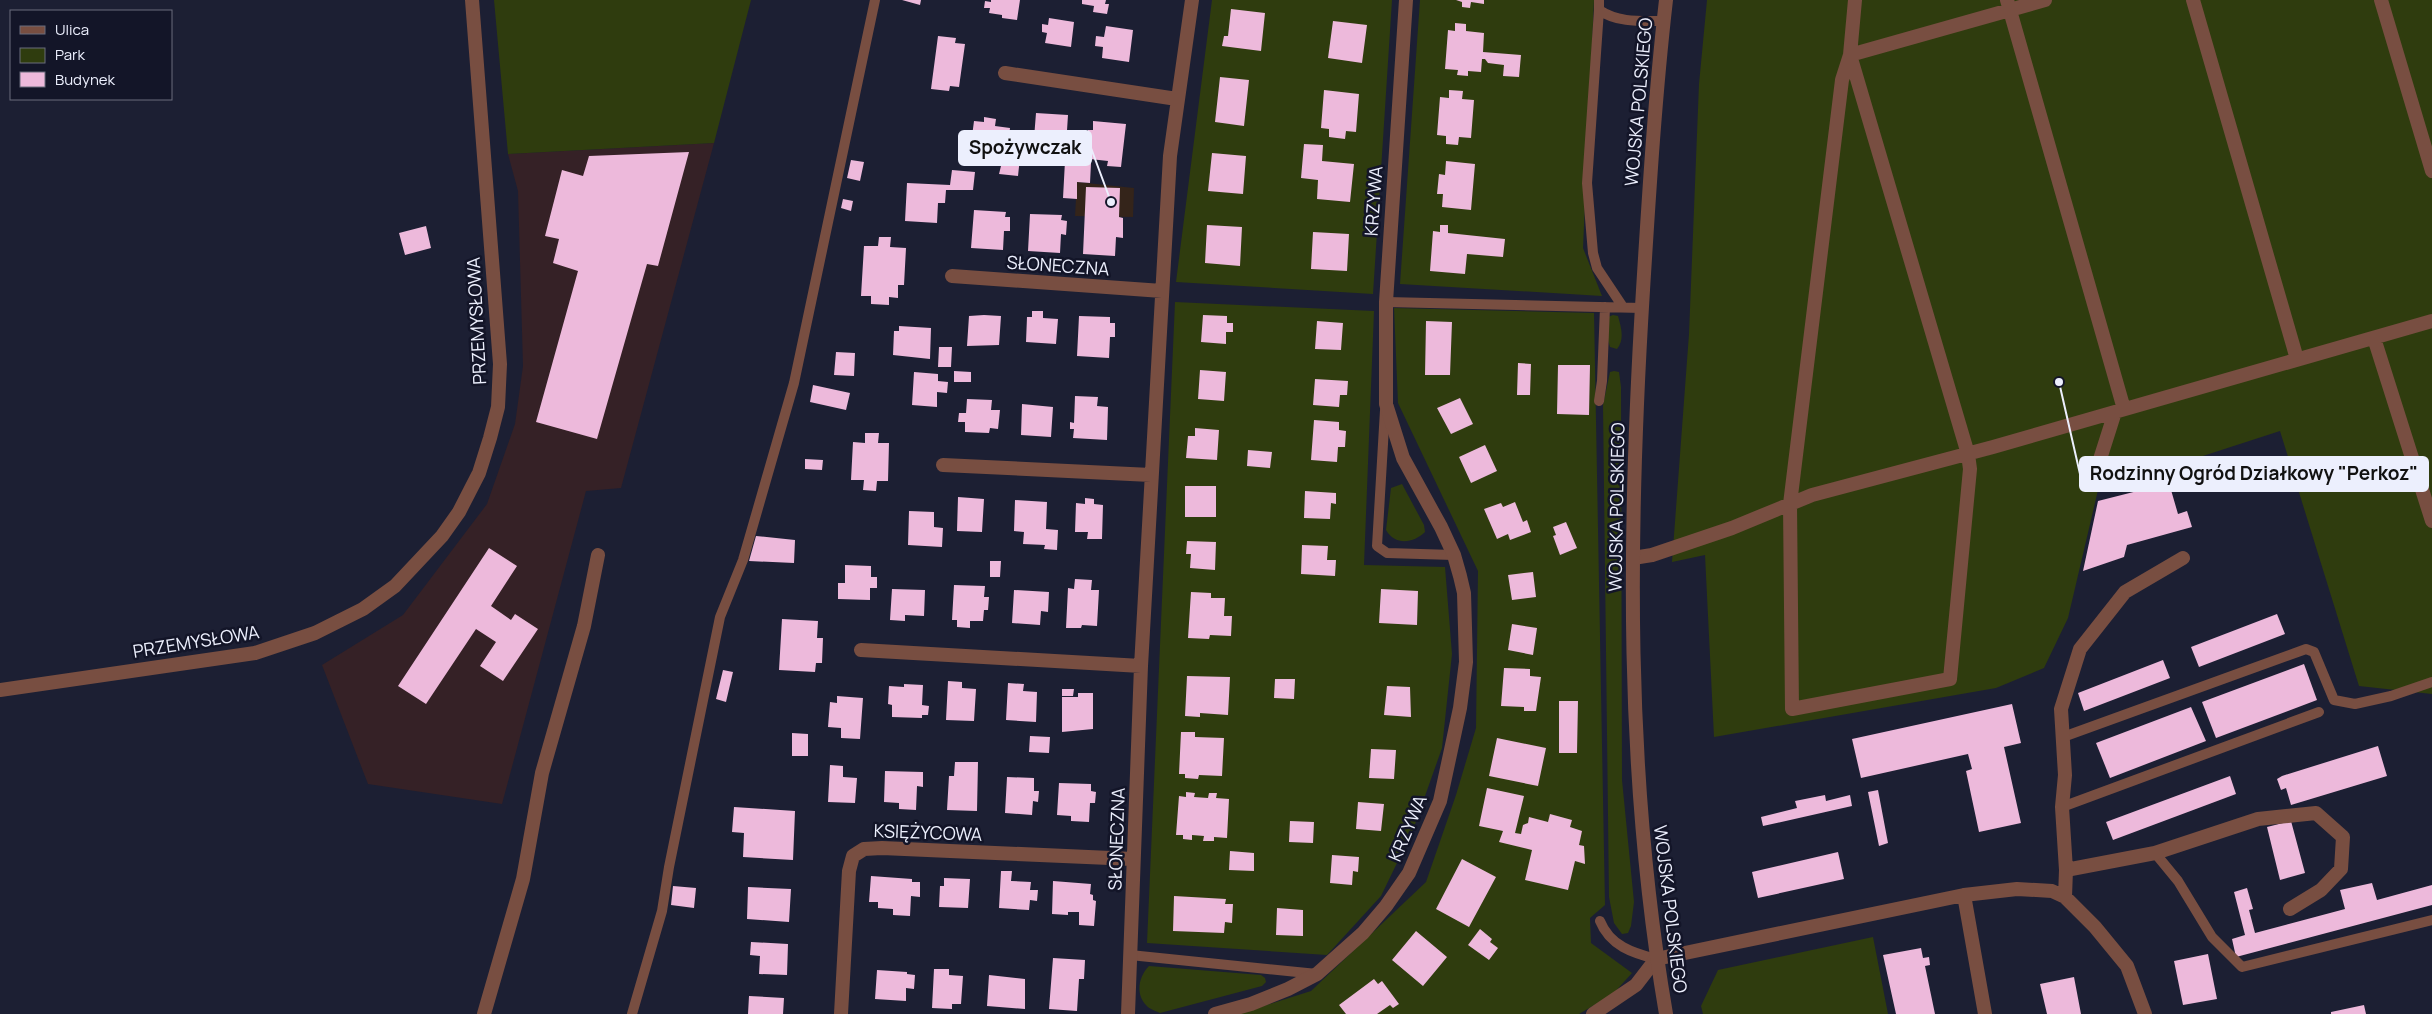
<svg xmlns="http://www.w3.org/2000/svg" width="2432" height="1014" font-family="Manrope,sans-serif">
	<rect width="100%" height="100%" fill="#1c1f33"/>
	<!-- commercial -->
	<path fill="#34241a" d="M1077,182L1134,188L1133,217L1075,216Z"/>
	<!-- industrial -->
	<path fill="#352126" d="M714,143L621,488L586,491L502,804L368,784L322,665L403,615L487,504L515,424L523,366L518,191L508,154Z"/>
	<!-- green -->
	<path fill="#2f3c0e" d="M494,0H751L714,143L508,154Z
		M1212,0H1392L1373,294L1176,282Z
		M1420,0H1594L1583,248L1602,296L1400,284Z
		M1707,0H2432V694L2359,686L2280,431L2098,490L2068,618L2044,668L1996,688L1714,737L1705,555L1672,562L1689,334L1699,84Z
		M1175,302L1374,311L1364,565L1445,567L1452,654L1442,748L1413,830L1381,896L1327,955L1147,943Z
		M1394,308L1594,313L1605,905L1590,918L1591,943L1632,973L1613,994L1579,1014H1238L1311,991L1426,882L1456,795L1476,728L1478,571L1398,403Z
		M1613,315L1618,316C1621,327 1625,339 1617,349L1610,347L1607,337L1608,317Z
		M1614,371L1619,372L1621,387L1622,780L1634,902L1631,926L1628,933L1622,934L1614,923L1609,897L1603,405L1610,372Z
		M1402,484L1424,525L1425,532C1414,543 1395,546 1386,530L1391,488Z
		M1873,937L1888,1014H1703L1701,1006L1718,970Z
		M1149,966L1261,975L1265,978L1266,982L1262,986L1160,1013C1156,1011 1149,1009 1146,1005C1135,994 1139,976 1149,966Z"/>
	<!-- building -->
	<path fill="#edb9db" d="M902,0H921L920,5Z
		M991,0H1020L1017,20L1002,18V15L989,13L990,8H984L985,1L991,2Z
		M1082,0H1106L1105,4H1109L1107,14L1093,12L1094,6L1082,4Z
		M1456,0H1484V4L1471,2L1470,8L1462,7V2Z
		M1231,9L1265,13L1261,51L1222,46L1224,36H1228Z
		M1049,18L1074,22L1071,47L1045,43L1047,33L1042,32V24L1048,25Z
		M1333,21L1367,25L1362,63L1328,58Z
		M1455,23L1466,24V31L1484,33L1483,52L1521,55L1519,77L1503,76L1504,65L1488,63L1485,59H1482L1481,72L1468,71V76L1457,75L1458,70L1445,69L1448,30L1455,31Z
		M1106,26L1133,30L1129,62L1102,58L1103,47L1095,46L1096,36L1104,37Z
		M938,36L956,38L955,43L965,44L959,87L950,86L949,91L931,89Z
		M1220,77L1249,80L1244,126L1215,122Z
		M1324,90L1359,94L1356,132L1346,131L1345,139L1329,137V129L1321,128Z
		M1449,90L1463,91L1462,99L1474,100L1471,138L1459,137L1458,145L1446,144V136L1437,135L1440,97L1449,98Z
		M1036,113L1068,115L1066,146H1063V152L1033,151Z
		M984,117L996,119L995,126L1010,128L1008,146L1021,148L1018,176L999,174L1003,158L970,152L974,121L984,122Z
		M1093,121L1126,124L1121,167L1107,166L1108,161L1090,159L1091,153H1086L1088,130H1093Z
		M1304,144L1323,145L1322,161L1354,164L1350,202L1317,199L1318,180L1301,178Z
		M689,152L658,266L647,264L597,439L536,422L578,271L553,263L559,239L545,236L562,170L583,176L589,156Z
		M1212,153L1246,156L1243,194L1208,191Z
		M851,160L864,162L860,181L847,178Z
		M1065,161L1091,163L1090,183L1077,182V199L1063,198Z
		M1446,161L1475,164L1471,210L1442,207L1443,194H1437L1439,174L1445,175Z
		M952,170L975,172L973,190H946L945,203H938L937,223L905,221L907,183L950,185Z
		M1086,187L1120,188L1119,217L1123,218V238L1116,237L1115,256L1083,254Z
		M843,199L853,201L851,211L841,208Z
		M974,210L1006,212L1005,217H1010V231H1004L1003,250L971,248Z
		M1030,214L1062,215L1061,220L1067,221L1066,235L1061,234L1060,253L1028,251Z
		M1207,225L1242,227L1240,266L1205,263Z
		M1440,225H1448V233L1505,239L1503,257L1467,254L1465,274L1430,271L1433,231L1440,232Z
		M426,226L431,248L405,255L399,233Z
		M1313,232L1349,234L1347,271L1311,269Z
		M879,237H891L890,247L906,248L904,285H898V298L889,297V305L871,304V296H861L864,246H878Z
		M1032,311H1043V318L1058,319L1056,344L1026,342L1027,317H1032Z
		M984,315L1001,316L999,345L967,346L969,316Z
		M1203,315L1227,316V323H1233V332H1226V344L1201,342Z
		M1079,316L1110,317V323H1115V337H1110L1109,358L1077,356Z
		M1317,321L1343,323L1341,350L1315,349Z
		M1426,321L1452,322L1450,375H1425Z
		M899,326L931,328L930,359L893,355L894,331H899Z
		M939,347H952L951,367H938Z
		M836,352L855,353L854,376L834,375Z
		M1518,363L1531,364L1530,395H1517Z
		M1558,365H1590L1589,415L1557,414Z
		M1200,370L1226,372L1224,401L1198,399Z
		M954,371L971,372V382H954Z
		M914,372L938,374V381L948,382L947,393L937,392V407L912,405Z
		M1315,379L1348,381L1347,395H1340L1339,407L1313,405Z
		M813,385L850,393L846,410L810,402Z
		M1075,396L1098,397L1097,406L1108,407L1107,440L1073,438L1074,429H1070V422L1074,423Z
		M1460,398L1473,424L1451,434L1437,408Z
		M967,399L992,400L991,410H1000L998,429L990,428L989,433L965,432V422H958L959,413H966Z
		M1022,404L1053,407L1051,437L1021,435Z
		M1314,420L1339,422V430L1346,431L1345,447H1338L1337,462L1311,460Z
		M1195,428L1219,430L1217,460L1186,458L1188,436H1195Z
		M865,433H879L878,443H889L888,481H877L876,491L863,490L864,480H851L853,442L865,443Z
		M1485,445L1497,471L1471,483L1459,457Z
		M1248,450L1272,452L1270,468L1247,466Z
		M805,459L823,460L822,470L805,469Z
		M2169,483L2178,514L2187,511L2192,527L2127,545L2124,557L2083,571L2098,501Z
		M1185,486H1216V517H1185Z
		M1305,491L1336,493V504L1331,503L1330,519L1304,518Z
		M958,497L984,499L982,532L957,531Z
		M1085,498L1094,499V504L1103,505L1102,539H1087L1088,532H1075L1076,503L1085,504Z
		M1015,500L1047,502L1046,529L1058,530L1057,550L1044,549L1045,545L1023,544L1024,532L1014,531Z
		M1515,502L1523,522L1527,520L1531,532L1510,540L1508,534L1497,539L1484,509L1501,503L1503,507Z
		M909,511L934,512V527L943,528L942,547L908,545Z
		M1566,522L1577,548L1560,555L1553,536L1556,535L1553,527Z
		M756,536L795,540L794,563L749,561Z
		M1187,541L1216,542L1215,570L1190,568L1191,554H1186Z
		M1302,545L1328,546L1327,560H1336L1335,576L1301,574Z
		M489,548L517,566L491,606L511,620L515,614L538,629L503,681L480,666L496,642L476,629L426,704L398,686Z
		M990,561H1001L1000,577H990Z
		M845,565L871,566V577H877V588H870V600L838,599V583H845Z
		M1533,572L1536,597L1512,600L1508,575Z
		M1075,579L1092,580L1091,590H1099L1097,626L1082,625L1081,628H1066L1068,588L1074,589Z
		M954,585L985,586L984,597H989L988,610H984L983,621H970V628L957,627V620H952Z
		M892,589L925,590L924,616L905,615V621L890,620Z
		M1381,589L1418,591L1417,625L1379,623Z
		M1014,590L1049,592L1048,612L1041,611L1040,625L1012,623Z
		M1191,592L1211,593V598H1225L1224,616H1232L1231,636L1210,635L1209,639L1188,638Z
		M2277,614L2285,634L2199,667L2191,647Z
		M782,619L818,621L817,638H823L822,663H816L815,672L779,670Z
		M1512,624L1537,628L1533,655L1508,650Z
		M2163,660L2170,678L2084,711L2078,693Z
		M2304,664L2317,700L2216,738L2202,702Z
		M1504,668L1530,669V676L1541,677L1536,711H1524V707L1501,706Z
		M723,670L733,672L726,702L716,699Z
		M1187,676L1230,677L1228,715L1200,713V717L1185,716Z
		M1275,679H1295L1294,699L1274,698Z
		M948,681L962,682V688L976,689L974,721L946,720Z
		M1008,683L1024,684L1023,691L1037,692L1036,722L1006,720Z
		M904,684L923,685L922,705L929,706L928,715H922V718L892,717V705L888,704L889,686L904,687Z
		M1387,686L1410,687L1411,717L1384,715Z
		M1062,689H1074L1073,696H1062Z
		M1078,693H1093V729L1062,732V697H1078Z
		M837,696L863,698L860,739L841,738V728L828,727L830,702L837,703Z
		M1559,701H1578L1577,753H1559Z
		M2012,704L2021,743L2004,747L2021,823L1979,832L1966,771L1972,769L1968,754L1861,778L1852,739Z
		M2191,707L2206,741L2110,778L2096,743Z
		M1181,732H1195V737L1224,738L1222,776L1199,775L1198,779L1185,778V774H1179Z
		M792,733L808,734V756H792Z
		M1030,736L1050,737L1049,753L1029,752Z
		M1497,738L1546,748L1538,786L1489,776Z
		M2378,746L2387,776L2291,805L2286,788L2281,790L2277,779L2282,776Z
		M1371,749L1396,750L1394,779L1369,778Z
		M955,762H978L977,811L947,810L949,776H954Z
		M830,765L843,766V777L857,778L855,803L828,802Z
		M885,771L923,772V787L917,786L916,810L899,809V803L884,802Z
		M2230,776L2236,794L2113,840L2106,822Z
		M1007,777L1034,778V791H1039L1038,802L1033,801L1032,815L1005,813Z
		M1059,783L1091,784V791L1096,792L1095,803H1090L1089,822L1071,821V816L1057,815Z
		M1487,788L1524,796L1515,833L1521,834L1523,825L1528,823L1529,817L1548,822L1550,814L1572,820L1570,827L1582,831L1579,845L1584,846L1585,864L1575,861L1568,890L1525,880L1532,850L1499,842L1503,831L1479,826Z
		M1878,790L1888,843L1879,846L1868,792Z
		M1186,792L1195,793L1194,797L1208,798L1209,793H1217L1216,798L1229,799L1227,838L1214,837V841H1203L1204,836L1192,835V840L1183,839V835H1176L1179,796L1186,797Z
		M1825,795L1826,801L1850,795L1852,806L1763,826L1761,817L1797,808L1795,801Z
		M1358,802L1384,804L1381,831L1356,829Z
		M734,807L795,811L793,860L743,857L744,833L732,832Z
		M1290,821L1314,822L1313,843L1289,842Z
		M2291,821L2305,873L2280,880L2267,827Z
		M1230,851L1254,853V871L1229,870Z
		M1838,852L1844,879L1758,898L1752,872Z
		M1332,855L1359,857L1358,872L1353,871L1352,885L1330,883Z
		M1462,859L1496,877L1469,927L1436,909Z
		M1001,871H1012L1011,881L1031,882L1030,890H1038L1037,901L1030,900L1029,910L999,908Z
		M871,876L912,879V882H920V897L911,896L910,916L893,915V909L878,908V902H869Z
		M944,878L970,879L968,908L939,907L940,886H944Z
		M1053,881L1091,884L1090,894L1093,895V900L1096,901L1094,926L1079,925V912H1068V915L1052,914Z
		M2372,883L2377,900L2432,885V905L2236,957L2232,939L2245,935L2234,892L2247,888L2253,909L2249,910L2255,933L2345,909L2340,890Z
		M673,886L696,888L694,908L671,905Z
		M748,887L791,889L789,922L747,919Z
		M1174,896L1226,899L1225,904H1233L1232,923L1225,922L1224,933L1173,931Z
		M1277,908L1303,910V936L1276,935Z
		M1480,929L1492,939L1490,942L1498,948L1489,960L1468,945Z
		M1416,931L1447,957L1423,986L1392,960Z
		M751,942L788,944L787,975L759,974L760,956L750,955Z
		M1921,948L1923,958L1929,957L1930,965L1925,966L1935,1014H1896L1883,955Z
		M2208,954L2217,999L2183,1005L2174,961Z
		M1053,958L1085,960L1084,979H1079L1077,1011L1049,1009Z
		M934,969H949V975L963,976L961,1004H952V1009L932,1008Z
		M877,970L907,972V974L915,975L914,989L906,988V1001L875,999Z
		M989,975L1025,979V1009L987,1006Z
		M2074,977L2081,1014H2047L2040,984Z
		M1374,979L1378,984L1382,981L1399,1004L1393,1008L1390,1005L1377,1014H1346L1339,1005Z
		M749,996L784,998L783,1014H748Z
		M2364,1005L2366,1014H2331V1012Z"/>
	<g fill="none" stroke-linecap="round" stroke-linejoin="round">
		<!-- service -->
		<path stroke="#784e41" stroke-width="10" d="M1599,0V10C1618,23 1641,21 1663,21
			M1599,10L1587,183L1593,253L1597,268L1623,307
			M1386,302L1642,308
			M1599,401L1602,381L1605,307
			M1385,410L1377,546L1387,553L1454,555
			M2063,737L2306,649L2314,652L2334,700L2355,704L2391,696L2432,682
			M2062,807L2319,712
			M2155,853L2178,881L2212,937L2242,967L2432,920
			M1600,921C1610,946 1633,953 1656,959
			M1130,955L1317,974
			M632,1014L662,911L669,867L720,617L743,560L794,383L875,0"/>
		<!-- minor -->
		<path stroke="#784e41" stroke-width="14" d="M2007,0L2124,409
			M2193,0L2297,359
			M2381,0L2432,171
			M1850,55L1968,454L1970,469L1950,679L1792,709L1790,504L1842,80L1850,55L1855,0
			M1850,55L2045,0
			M1005,73L1177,99
			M952,276L1162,291
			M2374,338L2432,521
			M943,465L1151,475
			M2094,478L2115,412
			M1633,558L1652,555L1732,528L1812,495L1993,447L2432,321
			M861,650L1141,666
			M0,690L255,653L315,633L363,609L395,586L442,536L459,512L479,473L490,438L498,407L500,364L472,0
			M2066,870L2155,853L2258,819L2316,813L2343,837L2341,869L2321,890L2290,909
			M1964,895L1985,1014
			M2065,897L2066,870L2062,807L2065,775L2061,709L2080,649L2125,592L2183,558
			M484,1014L523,879L542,773L584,626L598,555
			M841,1014L849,871L853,856L864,849L882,848L1133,859
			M1128,1014L1141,666L1170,156L1192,0
			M1215,1014L1251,1004L1288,989L1317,974L1363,933L1386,906L1409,873L1440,801L1460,708L1466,662L1464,593L1460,576L1454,555L1441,527L1403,458L1386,404V302L1406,0
			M1593,1014L1636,985L1656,959L1964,895L2017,889L2052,891L2065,897L2095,927L2127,966L2145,1014"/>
		<!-- tertiary -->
		<path stroke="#784e41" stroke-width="14" d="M1666,0C1655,96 1649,194 1643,290C1628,532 1625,775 1666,1014"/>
	</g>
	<g text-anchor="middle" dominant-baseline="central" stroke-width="5" stroke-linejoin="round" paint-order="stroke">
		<!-- street labels -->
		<g font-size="18" fill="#eceffd" stroke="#131528">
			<text transform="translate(1638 102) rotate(-85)">WOJSKA POLSKIEGO</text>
			<text transform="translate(1373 201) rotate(-86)">KRZYWA</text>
			<text transform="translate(1058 265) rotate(4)">SŁONECZNA</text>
			<text transform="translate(476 321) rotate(-93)">PRZEMYSŁOWA</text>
			<text transform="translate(1616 507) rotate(-89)">WOJSKA POLSKIEGO</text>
			<text transform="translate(196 641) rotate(-9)">PRZEMYSŁOWA</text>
			<text transform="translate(1407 828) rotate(-67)">KRZYWA</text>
			<text transform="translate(928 832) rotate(2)">KSIĘŻYCOWA</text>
			<text transform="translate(1116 839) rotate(-88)">SŁONECZNA</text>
			<text transform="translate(1671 909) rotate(83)">WOJSKA POLSKIEGO</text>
		</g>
	</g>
	<!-- callouts -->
	<path fill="none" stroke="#eceffd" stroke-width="2" d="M1111 202L1091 148M2059 382L2080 474"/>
	<g fill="#eceffd" stroke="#131528" stroke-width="2">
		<circle cx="1111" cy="202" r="5"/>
		<circle cx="2059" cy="382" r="5"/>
	</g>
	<g fill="#eceffd" stroke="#eceffd" stroke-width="2">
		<rect x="959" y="131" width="132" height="34" rx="5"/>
		<rect x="2080" y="457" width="348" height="34" rx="5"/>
	</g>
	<g font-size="19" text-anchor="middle" font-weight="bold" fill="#111">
		<text x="1025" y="154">Spożywczak</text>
		<text x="2254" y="480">Rodzinny Ogród Działkowy "Perkoz"</text>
	</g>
	<!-- legend -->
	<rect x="10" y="10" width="162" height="90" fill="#131528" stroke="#6a6c7d"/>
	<rect x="20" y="26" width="25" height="8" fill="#784e41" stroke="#6a6c7d"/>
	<text x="55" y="35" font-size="15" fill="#eceffd">Ulica</text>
	<rect x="20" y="48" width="25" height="15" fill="#2f3c0e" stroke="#6a6c7d"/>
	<text x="55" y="60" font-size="15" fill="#eceffd">Park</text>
	<rect x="20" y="72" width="25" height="15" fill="#edb9db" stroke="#6a6c7d"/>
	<text x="55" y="85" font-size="15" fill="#eceffd">Budynek</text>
</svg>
